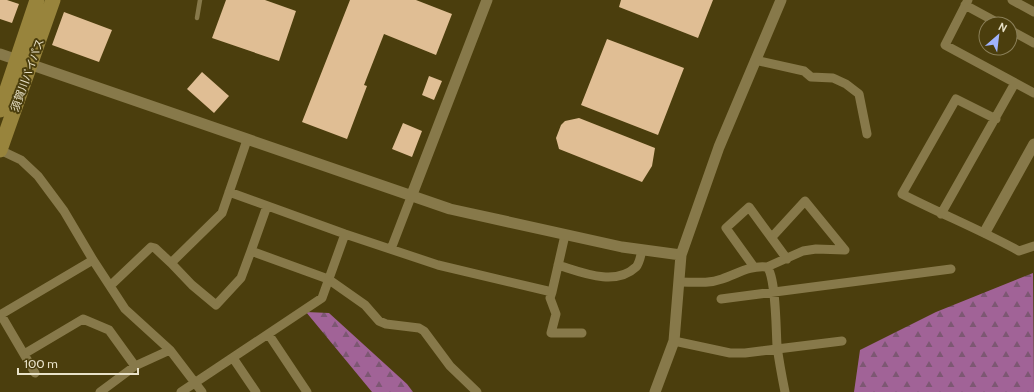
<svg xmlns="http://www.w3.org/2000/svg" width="1034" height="392" font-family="Cabin,'Noto Sans JP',sans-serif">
	<defs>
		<pattern id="forest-firs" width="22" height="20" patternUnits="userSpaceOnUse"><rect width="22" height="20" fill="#a16397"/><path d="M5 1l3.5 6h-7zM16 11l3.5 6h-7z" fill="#7d5773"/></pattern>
	</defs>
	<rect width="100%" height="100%" fill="#4b3e0d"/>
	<!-- forest -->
	<path fill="url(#forest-firs)" d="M1033,273L1034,392H854L860,350L936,312Z
		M306,312L329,313L407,384L413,392H372Z"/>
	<!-- building -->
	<path fill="#e0be94" d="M0,0H7L19,4L12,23L0,19Z
		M226,0H265L296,11L279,61L212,38Z
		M350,0H416L452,14L436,55L384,34L364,85L367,86L347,139L302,122Z
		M621,0H713L698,38L619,7Z
		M64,12L112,30L99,62L52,45Z
		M607,39L684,68L658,135L581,105Z
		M202,72L229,96L214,113L187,89Z
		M429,76L442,81L434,100L422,95Z
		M579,118L655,148L652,166L642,182L559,149L556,138L561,125L565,121Z
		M403,123L422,131L412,157L392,149Z"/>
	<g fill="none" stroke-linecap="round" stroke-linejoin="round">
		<!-- service -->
		<path stroke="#87794a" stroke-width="4.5" d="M197,18L200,0"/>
		<!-- minor -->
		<path stroke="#87794a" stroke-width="9" d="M968,0L945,45L1034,93
			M1012,0L1034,12
			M965,5L1000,24
			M1010,30L1034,43
			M755,60L804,71L811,77L833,78L846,84L859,94L867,134
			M996,119L956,99L902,194C941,214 981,230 1019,251L1034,246
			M0,150L21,160L38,176L64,211L93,260L125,309L170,350L202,392
			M229,192L345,234L438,265L552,292L565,235
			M267,206L251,251L328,279L365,305L379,321L386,324L419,328L424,331L450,366L477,392
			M941,214L1015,83
			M772,237L805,201L845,250
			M391,249L411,197
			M171,263L192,285L216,305L241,278L251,251
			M558,265C581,272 615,287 636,267C639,264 641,255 642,250
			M754,267L726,228L749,207L787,259
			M767,267L803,251L816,249L845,250
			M679,282C694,282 708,284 722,279C737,274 750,265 767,267C776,277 776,330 777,346C779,361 782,377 785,392
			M110,286L151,247L155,248L171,263L222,213L247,140
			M552,292L550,298L556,314L551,333H582
			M721,299L951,269
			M0,315L93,260
			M1,315L35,373
			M269,335L307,392
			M674,341L730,353H745L842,341
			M24,354L83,319L109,330L135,366
			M233,358L256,392
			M100,392L135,366L170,350
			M181,392L322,298L345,234"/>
		<!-- tertiary -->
		<path stroke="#87794a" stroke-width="11" d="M0,54L450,209L622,247L681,255
			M411,197L487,0
			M985,232L1034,144
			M655,392L674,341L681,255L719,147L781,0"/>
		<!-- trunk -->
		<path stroke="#98843c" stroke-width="15" d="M0,110L37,0
			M0,150L53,0"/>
	</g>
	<g text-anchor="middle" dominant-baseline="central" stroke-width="4" stroke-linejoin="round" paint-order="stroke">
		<!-- street labels -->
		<g font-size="11" fill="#e8e1c8" stroke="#4b3e0d">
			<text transform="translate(27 75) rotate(-70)">須賀川バイパス</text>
		</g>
	</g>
	<!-- north arrow -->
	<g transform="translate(998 36) rotate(28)"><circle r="19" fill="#4b3e0d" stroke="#8a7f58"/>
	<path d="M0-3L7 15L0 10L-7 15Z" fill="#a0b3fd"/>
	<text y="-6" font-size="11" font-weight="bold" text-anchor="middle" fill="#e8e1c8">N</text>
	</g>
	<!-- scale -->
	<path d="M18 368v6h120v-6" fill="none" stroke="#e8e1c8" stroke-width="2"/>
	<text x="24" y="368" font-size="12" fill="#e8e1c8" stroke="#4b3e0d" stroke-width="3" paint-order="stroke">100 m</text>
</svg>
